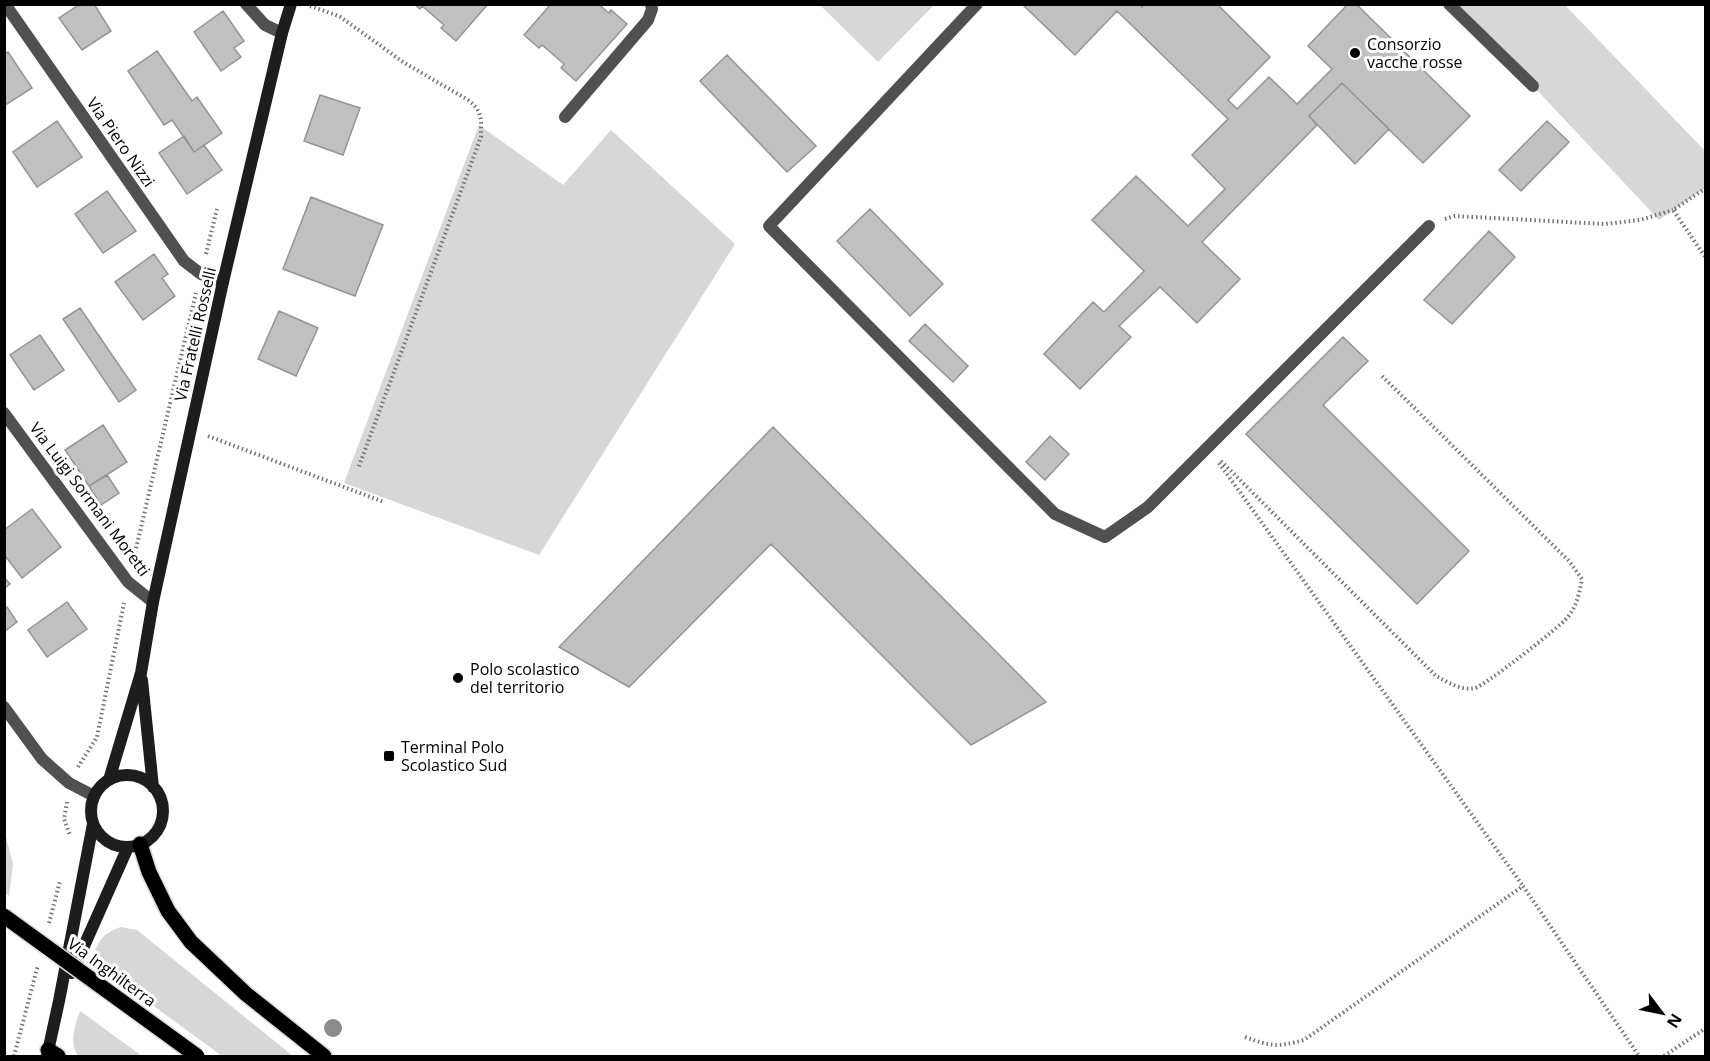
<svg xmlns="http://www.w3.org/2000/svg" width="1710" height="1061" font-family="'Open Sans',sans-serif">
	<rect width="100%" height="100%" fill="#fff"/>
	<!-- green -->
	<path fill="#d7d7d7" d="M820,5H934L878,62Z
		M1449,5H1565L1705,151V188L1659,220L1533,86Z
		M479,125L563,185L611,130L735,244L539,555L344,483Z
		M4,829L13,864L9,896L5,892Z
		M121,927L137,930L293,1056H222L92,961C97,942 102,933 121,927Z
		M80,1011L142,1056H79C68,1045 75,1025 80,1011Z"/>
	<!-- building -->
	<path fill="#c0c0c0" stroke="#949494" stroke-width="1.5" d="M80,4H94L111,31L82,50L59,18Z
		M414,4H488L456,41L441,28L444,25L422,6L420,9Z
		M551,4H598L609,13L611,10L627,24L576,81L561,68L564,64L542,45L539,48L524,35Z
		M1022,4H1139L1142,7L1144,4H1217L1270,57L1228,100L1237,109L1269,77L1297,104L1332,69L1308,46L1348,4H1356L1470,116L1423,163L1342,83L1309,116L1317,125L1202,242L1240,279L1197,323L1160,287L1119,326L1131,337L1080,389L1044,354L1093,302L1104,312L1144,271L1092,220L1136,176L1188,226L1225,189L1192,155L1228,119L1117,11L1075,55Z
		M223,11L244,41L234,48L241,57L221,71L194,32Z
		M157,51L192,101L197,97L222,133L194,152L172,120L164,125L128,71Z
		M8,52L32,88L4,106V54Z
		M727,55L816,146L787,172L700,81Z
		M1342,83L1389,129L1355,164L1309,116Z
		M320,95L360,108L343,155L304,141Z
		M57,121L82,157L37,187L13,152Z
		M1547,121L1569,142L1521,191L1499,170Z
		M184,136L194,152L204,145L222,170L187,194L159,153Z
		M107,191L136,231L103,253L75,214Z
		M311,197L383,225L355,296L283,269Z
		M870,209L943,284L910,316L837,241Z
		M1489,231L1515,257L1452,324L1424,300Z
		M154,254L168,274L162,278L175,296L143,320L115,282Z
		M80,308L136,390L119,402L63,319Z
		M279,311L318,328L296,376L258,359Z
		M925,324L968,366L953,382L909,341Z
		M40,335L64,370L34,390L10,355Z
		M1343,337L1368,361L1323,405L1469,551L1417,604L1246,434Z
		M103,425L127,462L89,486L65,450Z
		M773,427L1046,702L971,745L771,544L629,687L559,647Z
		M1050,436L1069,454L1045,480L1026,462Z
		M107,475L119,493L101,505L89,486Z
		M32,509L61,547L22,578L6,557L4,558V530Z
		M4,577L10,584L4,589Z
		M67,602L87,629L47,657L28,630Z
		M7,607L17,622L5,631L4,609Z"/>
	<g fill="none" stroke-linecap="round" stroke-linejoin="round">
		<!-- primary casing -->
		<g stroke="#dbdbdb" stroke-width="18">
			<path id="primary" d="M140,844L149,872L168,911L191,942L246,994L324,1056
				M48,1050L58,1056"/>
		</g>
		<!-- path -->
		<path stroke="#727272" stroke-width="4" stroke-dasharray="1.5 3" stroke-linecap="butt" d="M310,6L339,16L403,62L468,100C483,112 481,119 481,137L358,469
			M1706,188L1673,210L1706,258
			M1445,219L1455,216L1605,224L1640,220L1673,210
			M206,254L217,209
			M208,436L384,502
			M1221,461L1436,676C1448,682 1461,691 1475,688C1483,687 1561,626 1567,618C1577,606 1579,594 1582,579L1569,561L1380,374
			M1219,463L1523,886
			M134,557L196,293
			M78,767L97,737L124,603
			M67,802L64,819L70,835
			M49,923L60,881
			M1245,1037C1272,1047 1277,1047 1304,1040L1523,886L1639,1056
			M14,1056L38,965
			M1664,1056L1706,1028"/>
		<!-- lane -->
		<path stroke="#505050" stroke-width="12" d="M977,4L769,226L1055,514L1105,537L1148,507L1429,226
			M1449,4L1533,86"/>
		<!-- street -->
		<path stroke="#505050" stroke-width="12" d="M5,4L184,261L201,274L223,282
			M246,4L265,25L282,33
			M565,117L648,20L652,9L651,4
			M4,413L128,582L153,602
			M4,707L42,759L69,783L94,796"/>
		<!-- secondary -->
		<path stroke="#1d1d1d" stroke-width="12" d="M142,680L153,787
			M91 811a36 36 0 1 1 72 0a36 36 0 1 1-72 0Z
			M109,780L141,673L153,602L223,282L282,33L291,4
			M72,973L128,847
			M47,1056L59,1001L93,824"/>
		<!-- primary -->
		<use href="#primary" stroke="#000" stroke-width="15"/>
		<!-- primary-bridge casing -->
		<g stroke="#dbdbdb" stroke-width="18" stroke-linecap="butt">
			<path id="primary-bridge" d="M4,916L197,1056"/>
		</g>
		<!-- primary-bridge -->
		<use href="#primary-bridge" stroke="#000" stroke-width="15"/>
	</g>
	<!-- trees -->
	<circle fill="#8c8c8c" cx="333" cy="1028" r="9"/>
	<!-- markers -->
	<g fill="#000" stroke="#fff" stroke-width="2">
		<circle cx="1355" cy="53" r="6"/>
		<circle cx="458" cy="678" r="6"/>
		<rect x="383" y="750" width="12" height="12" rx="3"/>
	</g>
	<g text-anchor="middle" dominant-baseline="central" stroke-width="6" stroke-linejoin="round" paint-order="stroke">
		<!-- poi labels -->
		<g font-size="16" fill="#000" stroke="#fff" text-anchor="start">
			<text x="1367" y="44">Consorzio<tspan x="1367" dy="18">vacche rosse</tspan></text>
			<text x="470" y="669">Polo scolastico<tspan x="470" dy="18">del territorio</tspan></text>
			<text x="401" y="747">Terminal Polo<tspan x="401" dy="18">Scolastico Sud</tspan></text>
		</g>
		<!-- street labels -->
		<g font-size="16" fill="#000" stroke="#fff">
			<text transform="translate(121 142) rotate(55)">Via Piero Nizzi</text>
			<text transform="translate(195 334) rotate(-77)">Via Fratelli Rosselli</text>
			<text transform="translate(90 499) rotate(53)">Via Luigi Sormani Moretti</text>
			<text transform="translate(112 972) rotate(36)">Via Inghilterra</text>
		</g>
	</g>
	<!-- border -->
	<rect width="1710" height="1061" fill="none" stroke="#000000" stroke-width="12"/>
	<!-- north arrow -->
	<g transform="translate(1662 1013) rotate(122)" stroke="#ffffff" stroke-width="4.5" paint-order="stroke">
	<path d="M0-4.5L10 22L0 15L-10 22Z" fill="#000000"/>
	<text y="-9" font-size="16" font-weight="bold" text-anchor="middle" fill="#000000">N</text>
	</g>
</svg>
